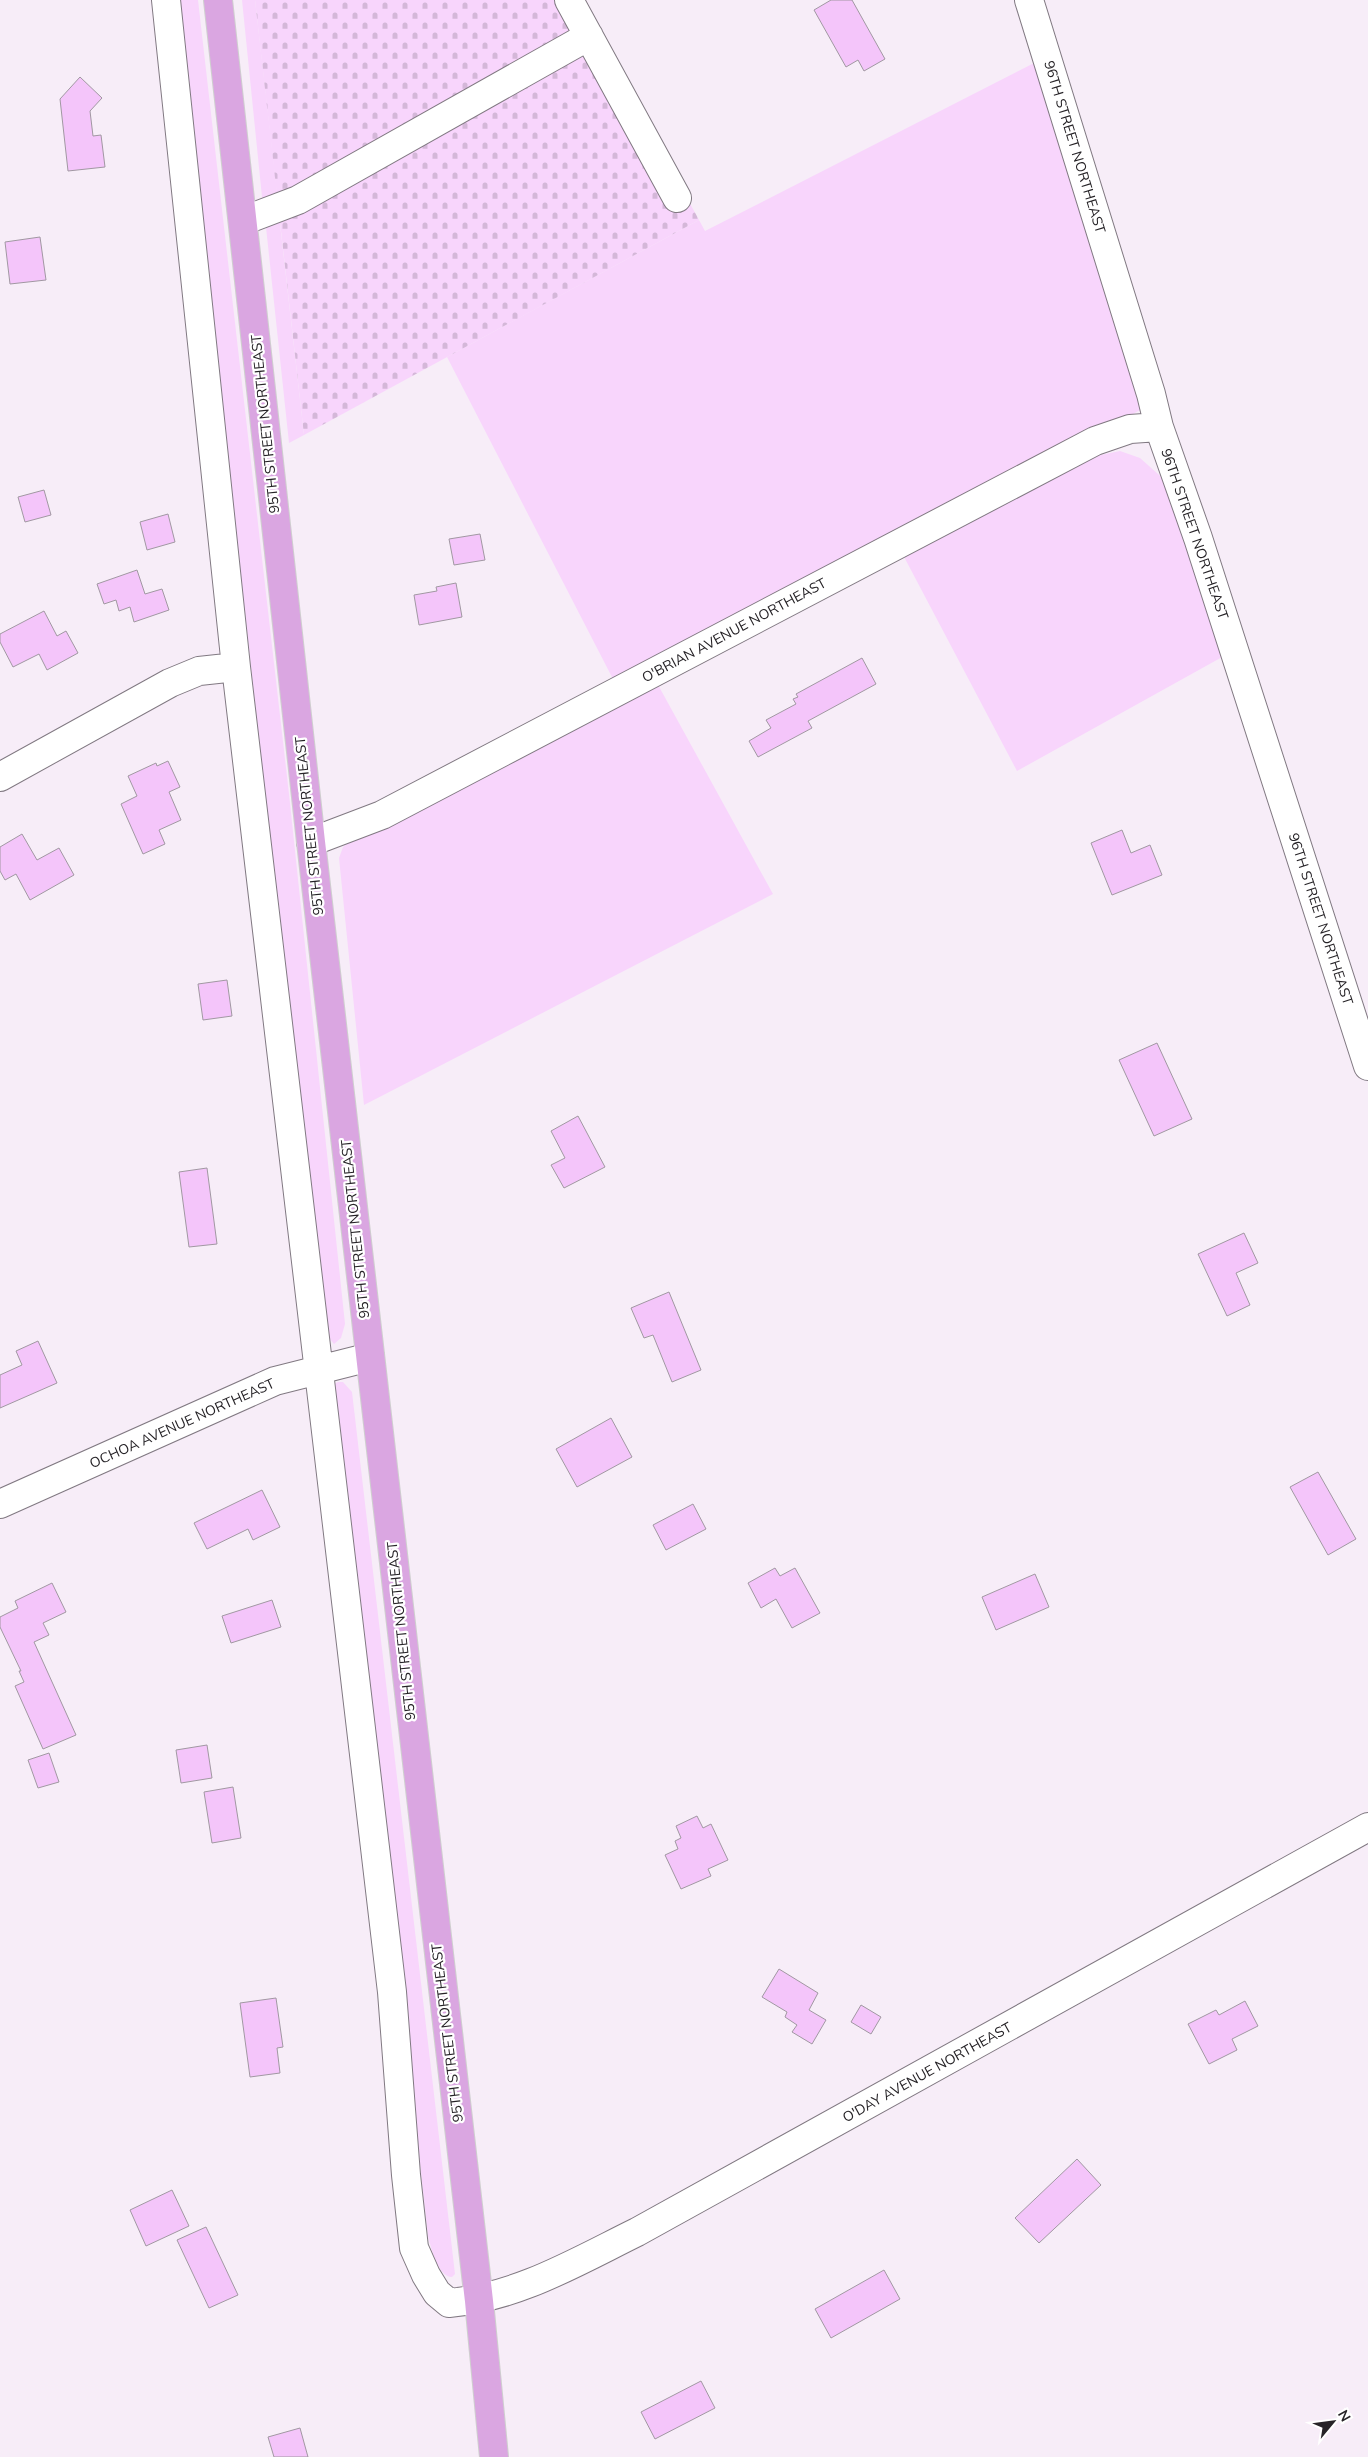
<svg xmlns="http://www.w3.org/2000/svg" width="1368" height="2457" font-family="Mulish,sans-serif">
	<defs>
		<pattern id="cemetery-stones" width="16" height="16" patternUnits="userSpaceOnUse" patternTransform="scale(1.25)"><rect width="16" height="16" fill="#f8d5fc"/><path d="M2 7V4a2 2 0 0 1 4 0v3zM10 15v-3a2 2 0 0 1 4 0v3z" fill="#d4b7d8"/></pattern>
	</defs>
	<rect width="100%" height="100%" fill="#f7edf8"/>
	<!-- green -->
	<path fill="#f8d5fc" d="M177,0H198L289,794L345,1324L341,1338L334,1344L325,1333Z
		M242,0H255L278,200L264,202L262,197Z
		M1040,60L1144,405L1140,410L1131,415L614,681L447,357L699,220L705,231Z
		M279,215L304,435L289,443L266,227Z
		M1120,451L1140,458L1167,482L1224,656L1017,771L902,553L1091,457Z
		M657,683L773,894L364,1105L339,858L343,847L353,839Z
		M338,1382H343L352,1392L455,2274L452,2277C438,2277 431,2248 428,2236L334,1384Z"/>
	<!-- cemetery -->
	<path fill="url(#cemetery-stones)" d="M255,0H579L699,220L304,435Z"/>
	<!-- building -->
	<path fill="#f4c5fa" stroke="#a198a2" d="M831,0H852L885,59L864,71L858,60L846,67L814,10Z
		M80,77L102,98L90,111L93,136L101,135L105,167L68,171L60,99Z
		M40,237L46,280L10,284L5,242Z
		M44,490L51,515L25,522L18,497Z
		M168,514L175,542L147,550L140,522Z
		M480,534L485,560L454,565L449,539Z
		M137,570L145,594L162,589L169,610L134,622L130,607L119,611L116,600L104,604L97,584Z
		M456,583L462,617L419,625L414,595L437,591L436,587Z
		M44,611L57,636L66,631L78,653L47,670L39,654L13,667L0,642V634Z
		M862,658L876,684L808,721L812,728L758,757L749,741L771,728L766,720L796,704L793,699L798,697L796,694Z
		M168,761L180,787L169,792L181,820L159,830L165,844L143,854L121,804L137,796L128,776L156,763L157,766Z
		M1122,830L1131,853L1150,845L1162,875L1112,895L1091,843Z
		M22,834L37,860L59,848L74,875L30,900L16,874L5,880L0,871V847Z
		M227,980L232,1016L203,1020L198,984Z
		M1157,1043L1192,1119L1154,1136L1119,1060Z
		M578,1116L605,1167L564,1188L551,1165L565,1158L551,1131Z
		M207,1168L217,1244L189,1247L179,1172Z
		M1244,1233L1258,1263L1236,1273L1250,1305L1227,1316L1198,1254Z
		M669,1292L701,1370L672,1382L653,1335L644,1338L631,1308Z
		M38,1341L57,1383L0,1408V1375L22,1365L16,1351Z
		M611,1418L632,1457L577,1487L556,1449Z
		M1318,1472L1356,1539L1328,1555L1290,1487Z
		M262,1490L280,1527L253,1540L248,1529L207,1549L194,1523Z
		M693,1504L706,1529L666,1550L653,1525Z
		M775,1568L780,1576L795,1568L820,1613L792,1628L776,1599L761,1608L748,1583Z
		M1035,1574L1049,1607L996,1630L982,1597Z
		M52,1583L66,1612L43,1623L49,1635L34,1642L76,1735L43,1749L15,1686L24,1682L19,1671H21L0,1627V1617L18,1608L15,1601Z
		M272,1600L281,1627L231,1643L222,1616Z
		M207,1745L212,1778L181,1783L176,1750Z
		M49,1753L59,1782L38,1788L28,1760Z
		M233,1787L241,1838L212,1843L204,1792Z
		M697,1816L703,1828L711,1824L728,1860L708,1869L711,1876L681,1889L665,1855L678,1849L675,1841L681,1838L676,1826Z
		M779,1969L818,1993L809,2010L826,2020L812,2044L792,2032L797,2025L785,2017L787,2012L762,1997Z
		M276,1998L283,2047L277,2048L280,2073L250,2077L240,2003Z
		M1245,2001L1258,2026L1232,2039L1237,2050L1209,2064L1188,2024L1216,2010L1219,2015Z
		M861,2005L881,2017L871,2034L851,2022Z
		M1077,2159L1101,2185L1039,2243L1015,2218Z
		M172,2190L189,2226L146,2246L130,2210Z
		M206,2227L238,2295L209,2308L177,2240Z
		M884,2270L900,2299L831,2338L815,2309Z
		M701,2381L715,2408L655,2439L641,2412Z
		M300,2428L308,2457H274L268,2437Z"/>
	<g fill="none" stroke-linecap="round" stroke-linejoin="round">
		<!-- minor casing -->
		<g stroke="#817982" stroke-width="30">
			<path id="minor" d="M166,0L236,667L392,1992L406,2175L414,2248L426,2275L437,2293L449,2303C518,2297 576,2262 637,2232L1368,1827
				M569,0L677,198
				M1029,0L1151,394L1159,427L1198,538L1368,1066
				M243,221L298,200L589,36
				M0,777L170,683L199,671L236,667
				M311,842L382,815L1095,441L1130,429L1159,427
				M0,1504L275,1381L370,1357"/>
		</g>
		<!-- major casing -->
		<g stroke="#cfcfcf" stroke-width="30">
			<path id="major" d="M218,0L311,842L479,2301L494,2457"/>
		</g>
		<!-- minor -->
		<use href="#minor" stroke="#fff" stroke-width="28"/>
		<!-- major -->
		<use href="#major" stroke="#daa6e1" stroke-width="28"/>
	</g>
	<g text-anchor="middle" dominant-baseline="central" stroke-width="4.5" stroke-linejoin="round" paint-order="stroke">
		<!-- street labels -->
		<g font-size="14" fill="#262327" stroke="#fff">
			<text transform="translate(1075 147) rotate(73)">96TH STREET NORTHEAST</text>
			<text transform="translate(265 424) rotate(-96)">95TH STREET NORTHEAST</text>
			<text transform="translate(1195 534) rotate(71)">96TH STREET NORTHEAST</text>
			<text transform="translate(734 630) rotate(-28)">O'BRIAN AVENUE NORTHEAST</text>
			<text transform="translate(309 826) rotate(-96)">95TH STREET NORTHEAST</text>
			<text transform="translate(1321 919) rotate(72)">96TH STREET NORTHEAST</text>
			<text transform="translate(355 1229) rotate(-96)">95TH STREET NORTHEAST</text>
			<text transform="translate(182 1423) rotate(-24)">OCHOA AVENUE NORTHEAST</text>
			<text transform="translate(401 1631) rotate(-96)">95TH STREET NORTHEAST</text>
			<text transform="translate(447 2033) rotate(-97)">95TH STREET NORTHEAST</text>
			<text transform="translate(927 2072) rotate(-29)">O'DAY AVENUE NORTHEAST</text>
		</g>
	</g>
	<!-- north arrow -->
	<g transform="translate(1333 2422) rotate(61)" stroke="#ffffff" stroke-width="4" paint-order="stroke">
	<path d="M0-4L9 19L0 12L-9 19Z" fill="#262327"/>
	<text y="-8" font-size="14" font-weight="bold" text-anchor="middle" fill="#262327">N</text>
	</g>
</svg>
